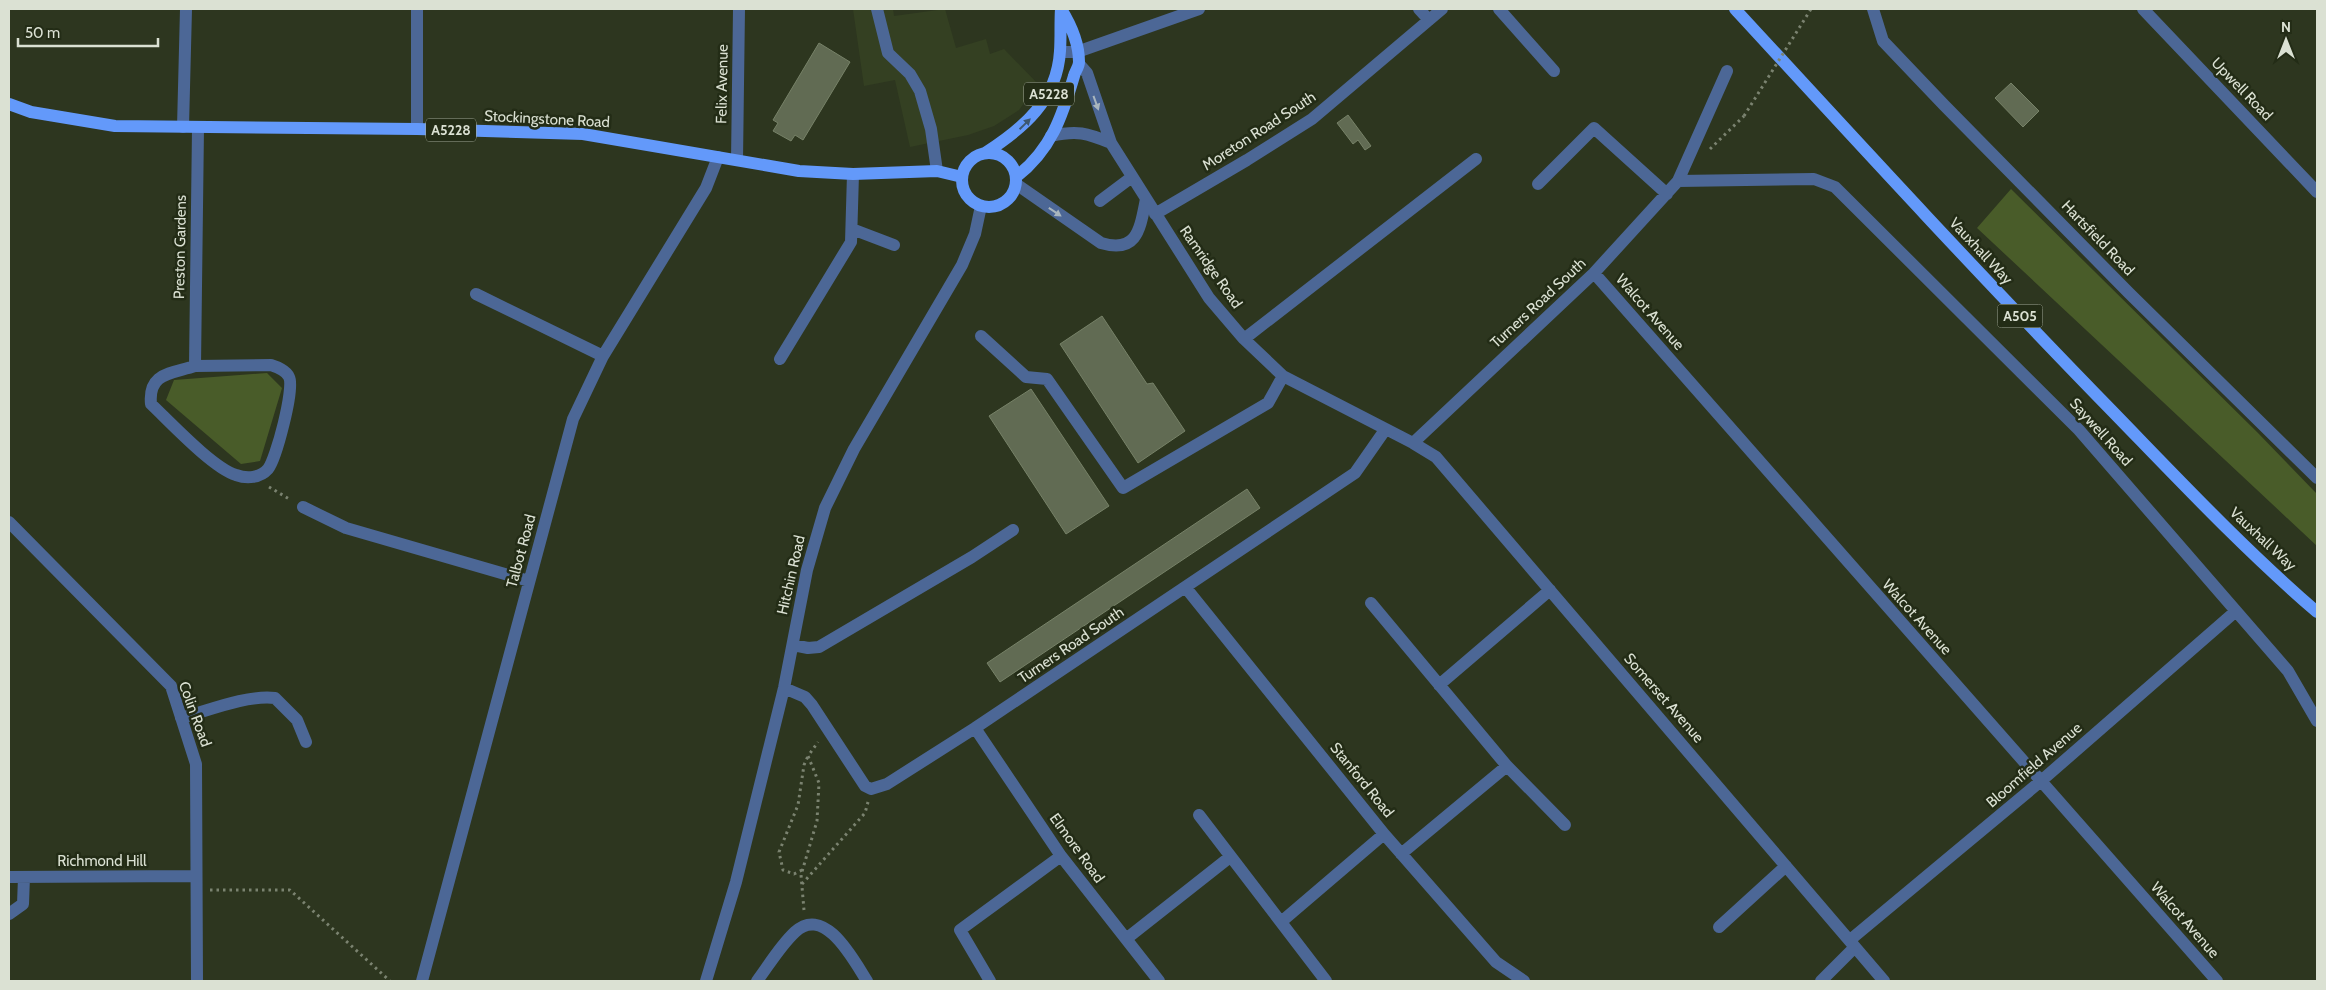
<svg xmlns="http://www.w3.org/2000/svg" width="2326" height="990" font-family="Cabin,sans-serif">
	<rect width="100%" height="100%" fill="#2d361f"/>
	<!-- built -->
	<path fill="#344022" d="M853,9H893L894,16L945,9L956,48L986,39L990,54L1004,49L1038,84L1019,110L994,126L968,135L910,147L895,80L864,86Z"/>
	<!-- green -->
	<path fill="#495c29" d="M2011,189L2257,432L2317,494V546L1977,228Z
		M267,373L282,388L260,461L241,464L166,400L174,380Z"/>
	<!-- building -->
	<path fill="#616b53" stroke="#778268" d="M819,43L850,62L803,140L795,135L791,141L773,131L778,123L773,120Z
		M2011,83L2039,111L2023,127L1995,98Z
		M1348,115L1371,146L1365,150L1358,140L1353,144L1337,123Z
		M1102,316L1147,384L1153,383L1185,431L1138,463L1060,344Z
		M1031,389L1109,506L1066,534L989,416Z
		M1247,489L1260,508L1000,682L987,663Z"/>
	<g fill="none" stroke-linecap="round" stroke-linejoin="round">
		<!-- path -->
		<path stroke="#7b8370" stroke-width="3" stroke-dasharray="2.5 4" stroke-linecap="butt" d="M1710,149L1744,116
			M269,487L291,500
			M802,870L794,874L783,870L779,852L798,805L804,765L808,756
			M802,884L865,813L868,802
			M210,890H290L390,981
			M804,910L801,875L817,821L819,783L808,756L818,742"/>
		<!-- minor -->
		<path stroke="#4c6796" stroke-width="12" d="M877,9L888,53L910,74L920,91L931,129L937,171
			M1419,9L1429,20
			M1499,9L1554,71
			M1873,9L1883,41L1944,105L2129,293L2317,478
			M2143,9L2317,192
			M1060,52H1077L1199,9
			M1079,64L1087,73L1111,143L1209,298L1244,339L1283,376L1413,443L1436,457L1884,981
			M183,127L186,9
			M417,129V9
			M1051,136C1077,130 1087,133 1111,143
			M737,160L739,9
			M1678,181L1727,71
			M1016,184L1101,243C1138,254 1140,228 1146,199
			M1538,184L1594,128L1667,194
			M1100,201L1132,177
			M1155,214L1247,160L1312,119L1442,9
			M852,229L894,245
			M1594,273L2217,981
			M476,294L603,356
			M981,336L1026,377L1047,379L1123,488L1268,403L1283,376
			M1244,339L1476,159
			M780,359L851,242L853,174
			M195,366L271,365C277,367 286,370 289,377C295,388 276,459 268,469C260,478 247,479 236,475C213,468 171,423 151,404C148,373 170,374 195,366L198,128
			M1413,443L1594,273L1678,181L1814,179L1835,187L2079,430L2288,671L2317,721
			M303,507L346,528L529,581
			M9,522L171,686L196,764L197,981
			M1186,588L1384,834L1496,962L1524,981
			M1371,603L1507,766L1565,825
			M793,645L808,648L819,647L972,557L1013,530
			M1439,685L1550,590
			M784,688L805,697L812,705L865,786L871,789L887,784L975,728L1355,473L1385,430
			M181,718C210,710 245,695 275,698L297,720L306,742
			M975,728L1061,856L1159,981
			M1199,815L1326,981
			M1401,854L1507,766
			M9,877L196,876
			M9,914L23,904L24,877
			M1281,922L1384,834
			M1719,927L1786,866
			M1126,939L1230,857
			M1850,940L2041,781L2236,611
			M422,981L573,419L603,356L706,188L718,157
			M706,981L736,882L784,688L807,570L825,508L854,449L962,265L975,234L981,206
			M757,981C769,965 780,946 795,932C825,904 854,961 867,981
			M990,981L960,930L1061,856
			M1821,981L1855,947"/>
		<!-- major -->
		<path stroke="#6399fa" stroke-width="12" d="M1735,9C1861,146 1986,282 2116,415C2181,482 2246,551 2317,612
			M9,104L31,112L115,126L417,129L583,134L799,171L853,174L937,171L962,177
			M962 180a27 27 0 1 1 54 0a27 27 0 1 1-54 0Z
			M985,153C1024,128 1057,100 1060,51C1061,37 1060,23 1061,9
			M1016,177C1051,150 1062,117 1074,76C1075,71 1079,67 1079,62C1079,42 1071,25 1061,9"/>
		<!-- path-bridge -->
		<path stroke="#7b8370" stroke-width="3" stroke-dasharray="2.5 4" stroke-linecap="butt" d="M1744,116L1811,9"/>
	</g>
	<!-- one-way arrows -->
	<defs><path id="oneway-solid" d="M-6-.8H1V-3.2L6.5 0L1 3.2V.8H-6Z" transform="scale(1.25)"/></defs>
	<g fill="#a9b6be">
		<use href="#oneway-solid" transform="translate(1096 103) rotate(70)"/>
		<use href="#oneway-solid" transform="translate(1055 212) rotate(34)"/>
	</g>
	<use fill="#3d5871" href="#oneway-solid" transform="translate(1025 124) rotate(-44)"/>
	<g text-anchor="middle" dominant-baseline="central" stroke-width="5" stroke-linejoin="round" paint-order="stroke">
		<!-- shield labels -->
		<g fill="#232c16" stroke="#a4ab9a" stroke-width="1">
			<rect x="1024" y="82.5" width="50" height="23" rx="4"/>
			<rect x="426" y="118.5" width="50" height="23" rx="4"/>
			<rect x="1997.5" y="304.5" width="45" height="23" rx="4"/>
		</g>
		<g font-size="14" font-weight="bold" fill="#dbe1d3">
			<text x="1049" y="94">A5228</text>
			<text x="451" y="130">A5228</text>
			<text x="2020" y="316">A505</text>
		</g>
		<!-- street labels -->
		<g font-size="15" fill="#dbe1d3" stroke="#232c16">
			<text transform="translate(722 84) rotate(-89)">Felix Avenue</text>
			<text transform="translate(2242 89) rotate(46)">Upwell Road</text>
			<text transform="translate(547 119) rotate(3)">Stockingstone Road</text>
			<text transform="translate(1259 131) rotate(-33)">Moreton Road South</text>
			<text transform="translate(2098 238) rotate(46)">Hartsfield Road</text>
			<text transform="translate(180 247) rotate(-89)">Preston Gardens</text>
			<text transform="translate(1981 251) rotate(47)">Vauxhall Way</text>
			<text transform="translate(1211 267) rotate(55)">Ramridge Road</text>
			<text transform="translate(1538 303) rotate(-43)">Turners Road South</text>
			<text transform="translate(1650 312) rotate(49)">Walcot Avenue</text>
			<text transform="translate(2101 432) rotate(48)">Saywell Road</text>
			<text transform="translate(2263 539) rotate(43)">Vauxhall Way</text>
			<text transform="translate(521 551) rotate(-75)">Talbot Road</text>
			<text transform="translate(791 575) rotate(-77)">Hitchin Road</text>
			<text transform="translate(1917 617) rotate(48)">Walcot Avenue</text>
			<text transform="translate(1071 645) rotate(-34)">Turners Road South</text>
			<text transform="translate(1664 698) rotate(49)">Somerset Avenue</text>
			<text transform="translate(195 714) rotate(70)">Colin Road</text>
			<text transform="translate(2034 765) rotate(-41)">Bloomfield Avenue</text>
			<text transform="translate(1362 780) rotate(51)">Stanford Road</text>
			<text transform="translate(1077 848) rotate(54)">Elmore Road</text>
			<text x="102" y="861">Richmond Hill</text>
			<text transform="translate(2185 920) rotate(49)">Walcot Avenue</text>
		</g>
	</g>
	<!-- border -->
	<rect width="2326" height="990" fill="none" stroke="#dbe1d3" stroke-width="20"/>
	<!-- north arrow -->
	<g transform="translate(2286 40)" stroke="#232c16" stroke-width="4" paint-order="stroke">
	<path d="M0-4L9 19L0 12L-9 19Z" fill="#dbe1d3"/>
	<text y="-8" font-size="14" font-weight="bold" text-anchor="middle" fill="#dbe1d3">N</text>
	</g>
	<!-- scale -->
	<path d="M18 38v8h140v-8" fill="none" stroke="#dbe1d3" stroke-width="2.5"/>
	<text x="25" y="38" font-size="15" fill="#dbe1d3" stroke="#232c16" stroke-width="4" paint-order="stroke">50 m</text>
</svg>
